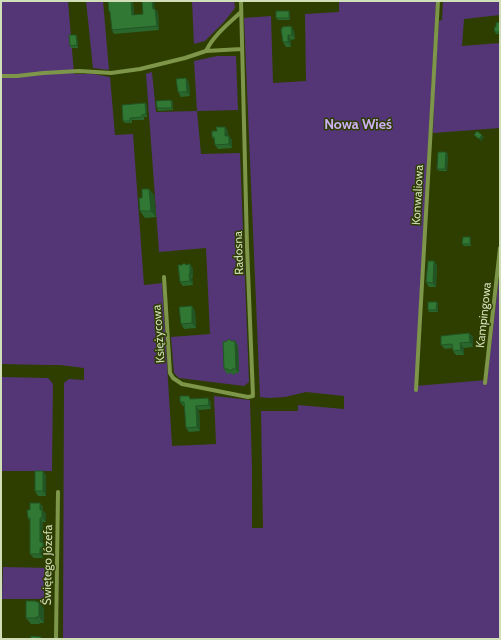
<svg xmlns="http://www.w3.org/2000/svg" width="501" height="640" font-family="Cabin,sans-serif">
	<rect width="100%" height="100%" fill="#2e3e00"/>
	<!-- green -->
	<path fill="#543676" d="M1,1H68L74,74H93L110,77L115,135L133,134L144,285L162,283L172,446L216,444L214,396L250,400L252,468V528H263L261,411H298V405L344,409V396L306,392L285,397L269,398L260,397L244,18L271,16L273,83L306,81L305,14L339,12V1H436L415,386L487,380L500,269V639H63L64,383L69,379L84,380V368L60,365H47L1,364Z
		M86,1H103L109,70L93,68Z
		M192,1H234L235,8L224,22L205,41L194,44Z
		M443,1H500V15L464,19L462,46L500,43V128L433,133L435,76L439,21L442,20Z
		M217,56H236L238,110L197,111L201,154L240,153L249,382L244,386L179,378L174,373L171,337L210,334L206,248L159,252L146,74L152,72L156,112L197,111L194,61Z
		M1,377L48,378L53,384L52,471H1V491L2,432H1Z
		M3,567L52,568V599H2Z"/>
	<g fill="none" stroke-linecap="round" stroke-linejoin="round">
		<!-- minor -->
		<path stroke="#7d9649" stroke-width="4" d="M206,51C214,35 228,24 241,12
			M1,76H17L43,73L79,71L111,73L140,69L185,58L206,51L242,49
			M164,277L170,373L173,378L182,384L248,397L253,396L247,246L241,1
			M485,383L500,248
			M416,390L438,1
			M56,639L58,492"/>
	</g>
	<!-- wall -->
	<path fill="#2a672d" d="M107,1H133L134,15L143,14L155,9L158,12L159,30L114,34L112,30L110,13L109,11L108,3Z
		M290,13V20H278L276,18Z
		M500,22V34H496L495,32L496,27Z
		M291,26L294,31L295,39L291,40V47H286L283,42Z
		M76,35L77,37L78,48H71L70,46Z
		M186,78L189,83L190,96L181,97L178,92Z
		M171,100L173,102V110L158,111L157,108Z
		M145,103L147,106V117H144V120H132V123H125L123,121Z
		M225,127L228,131V136L232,140V148L218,149L215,145V141L212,137L217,131Z
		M448,154L447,171H439L437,169Z
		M149,189L154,195L156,217L145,218L140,211L142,198Z
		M471,239V246H464L462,244Z
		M434,261L437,265L436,287H429L426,282Z
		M190,264L193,269V278H192L193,285L183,286L180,282L186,265Z
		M437,302L438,305V312H429L428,310Z
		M192,306L195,311L196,328L184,329L181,324Z
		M469,333L473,337V347L464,348V355H456L453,351V348L445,349L441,345Z
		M231,341H235L238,346L239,373H236L233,375L231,373L227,374L224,369Z
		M208,398L211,403V409L199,410L200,431L189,432L186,428L185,406H183L180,402L192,399Z
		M46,475V496H38L35,491Z
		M40,503L43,507V511L46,514V522H43V543L46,546V552H43V558H34L30,554V522L28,518L30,510Z
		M37,602H39L44,609V623H40V624H31L26,618Z"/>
	<!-- shaded-wall -->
	<path fill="#225424" d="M131,1H133L134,18L132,15Z
		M152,1H154L155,13L153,9Z
		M155,9L158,12L159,30L157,26Z
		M289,11L290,13V20L289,18Z
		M291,26L294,31L295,39L292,35Z
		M76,35L77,37L78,48L77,45Z
		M288,35L291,40V47L288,42Z
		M186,78L189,83L190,96L187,92Z
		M171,100L173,102V110L172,108Z
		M145,103L147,106V117L146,114Z
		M225,127L228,131L229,141L225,136Z
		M482,135L484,137L481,141L479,139Z
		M229,136L232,140V148L229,144Z
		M446,152L448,154L447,171L445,169Z
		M149,189L154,195L156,217L151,211Z
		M470,237L471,239V246L470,244Z
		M434,261L437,265L436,287L433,283Z
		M190,264L193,269V278L190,274Z
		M189,274L192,278L193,285L190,281Z
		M437,302L438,305V312L436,310Z
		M192,306L195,311L196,328L192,323Z
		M469,333L473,337V347L470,342Z
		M235,341L238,346L239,373L236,369Z
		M460,343L464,348V355L461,350Z
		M208,398L211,403V409L209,405Z
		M196,406L199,410L200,431L197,427Z
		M43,471L46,475V496L43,491Z
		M40,503L43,507V511L46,514V522L42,518L40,510Z
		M40,518L43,522V543L46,546V552L43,548L40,542Z
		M40,548L43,552V558L40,554Z
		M36,601L39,606V602L44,609V623L39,617Z
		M36,617L40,623V624L36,618Z"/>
	<!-- building -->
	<path fill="#317834" stroke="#225424" d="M107,1H131L132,15L143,14L142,1H152L153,9H155L157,26L112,30L110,12L109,11L108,1Z
		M276,11H289V18H276Z
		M500,22V32H495L494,27H496V23Z
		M291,26L292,35H288V42H283L281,29H282V27Z
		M69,35H76L77,45L70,46Z
		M186,78L187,92H178L176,79Z
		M171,100L172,108H157L156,101Z
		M145,103L146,114L142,115V117L130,118V121H123L122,105Z
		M216,127H225V136H229V144L215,145L214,137H212V131H217Z
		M477,131L482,135L479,139L474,135Z
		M438,152H446L445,169H437Z
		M142,189H149L151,211H140L139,198H142Z
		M463,237H470V244H462Z
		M428,261H434L433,283L426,282Z
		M184,263L186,265L190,264V274H189L190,281L180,282L178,265H182Z
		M428,302H437L436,310H428Z
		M192,306V323L181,324L179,307Z
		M469,333L470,342L460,343L461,350L453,351L452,344L441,345V336Z
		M229,339L231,341H235L236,369H232L230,371L228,369H224L223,342L227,341Z
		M180,396H189L190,399L208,398L209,405L196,406L197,427L186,428L184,402H180Z
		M35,471H43V491H35Z
		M30,503H40V510H42V518H40V542H43V548H40V554H30V518H28L27,510H30Z
		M26,601H36V602H39V617H36V618H26Z
		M31,636L41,637V639H31Z"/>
	<g text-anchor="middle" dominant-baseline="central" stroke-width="3" stroke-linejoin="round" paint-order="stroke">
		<!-- street labels -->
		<g font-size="12" fill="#d1dfb9" stroke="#2e3e00">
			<text transform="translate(417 195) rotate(-87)">Konwaliowa</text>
			<text transform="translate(238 253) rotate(-92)">Radosna</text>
			<text transform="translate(483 315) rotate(-84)">Kampingowa</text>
			<text transform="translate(158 334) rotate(-94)">Księżycowa</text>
			<text transform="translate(47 565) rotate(-89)">Świętego Józefa</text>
		</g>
		<!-- quarter labels -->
		<g font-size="14" font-weight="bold" fill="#cdaff4" stroke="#2e3e00">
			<text x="358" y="124">Nowa Wieś</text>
		</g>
	</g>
	<!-- border -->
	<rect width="501" height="640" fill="none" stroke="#d1dfb9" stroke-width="4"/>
</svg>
